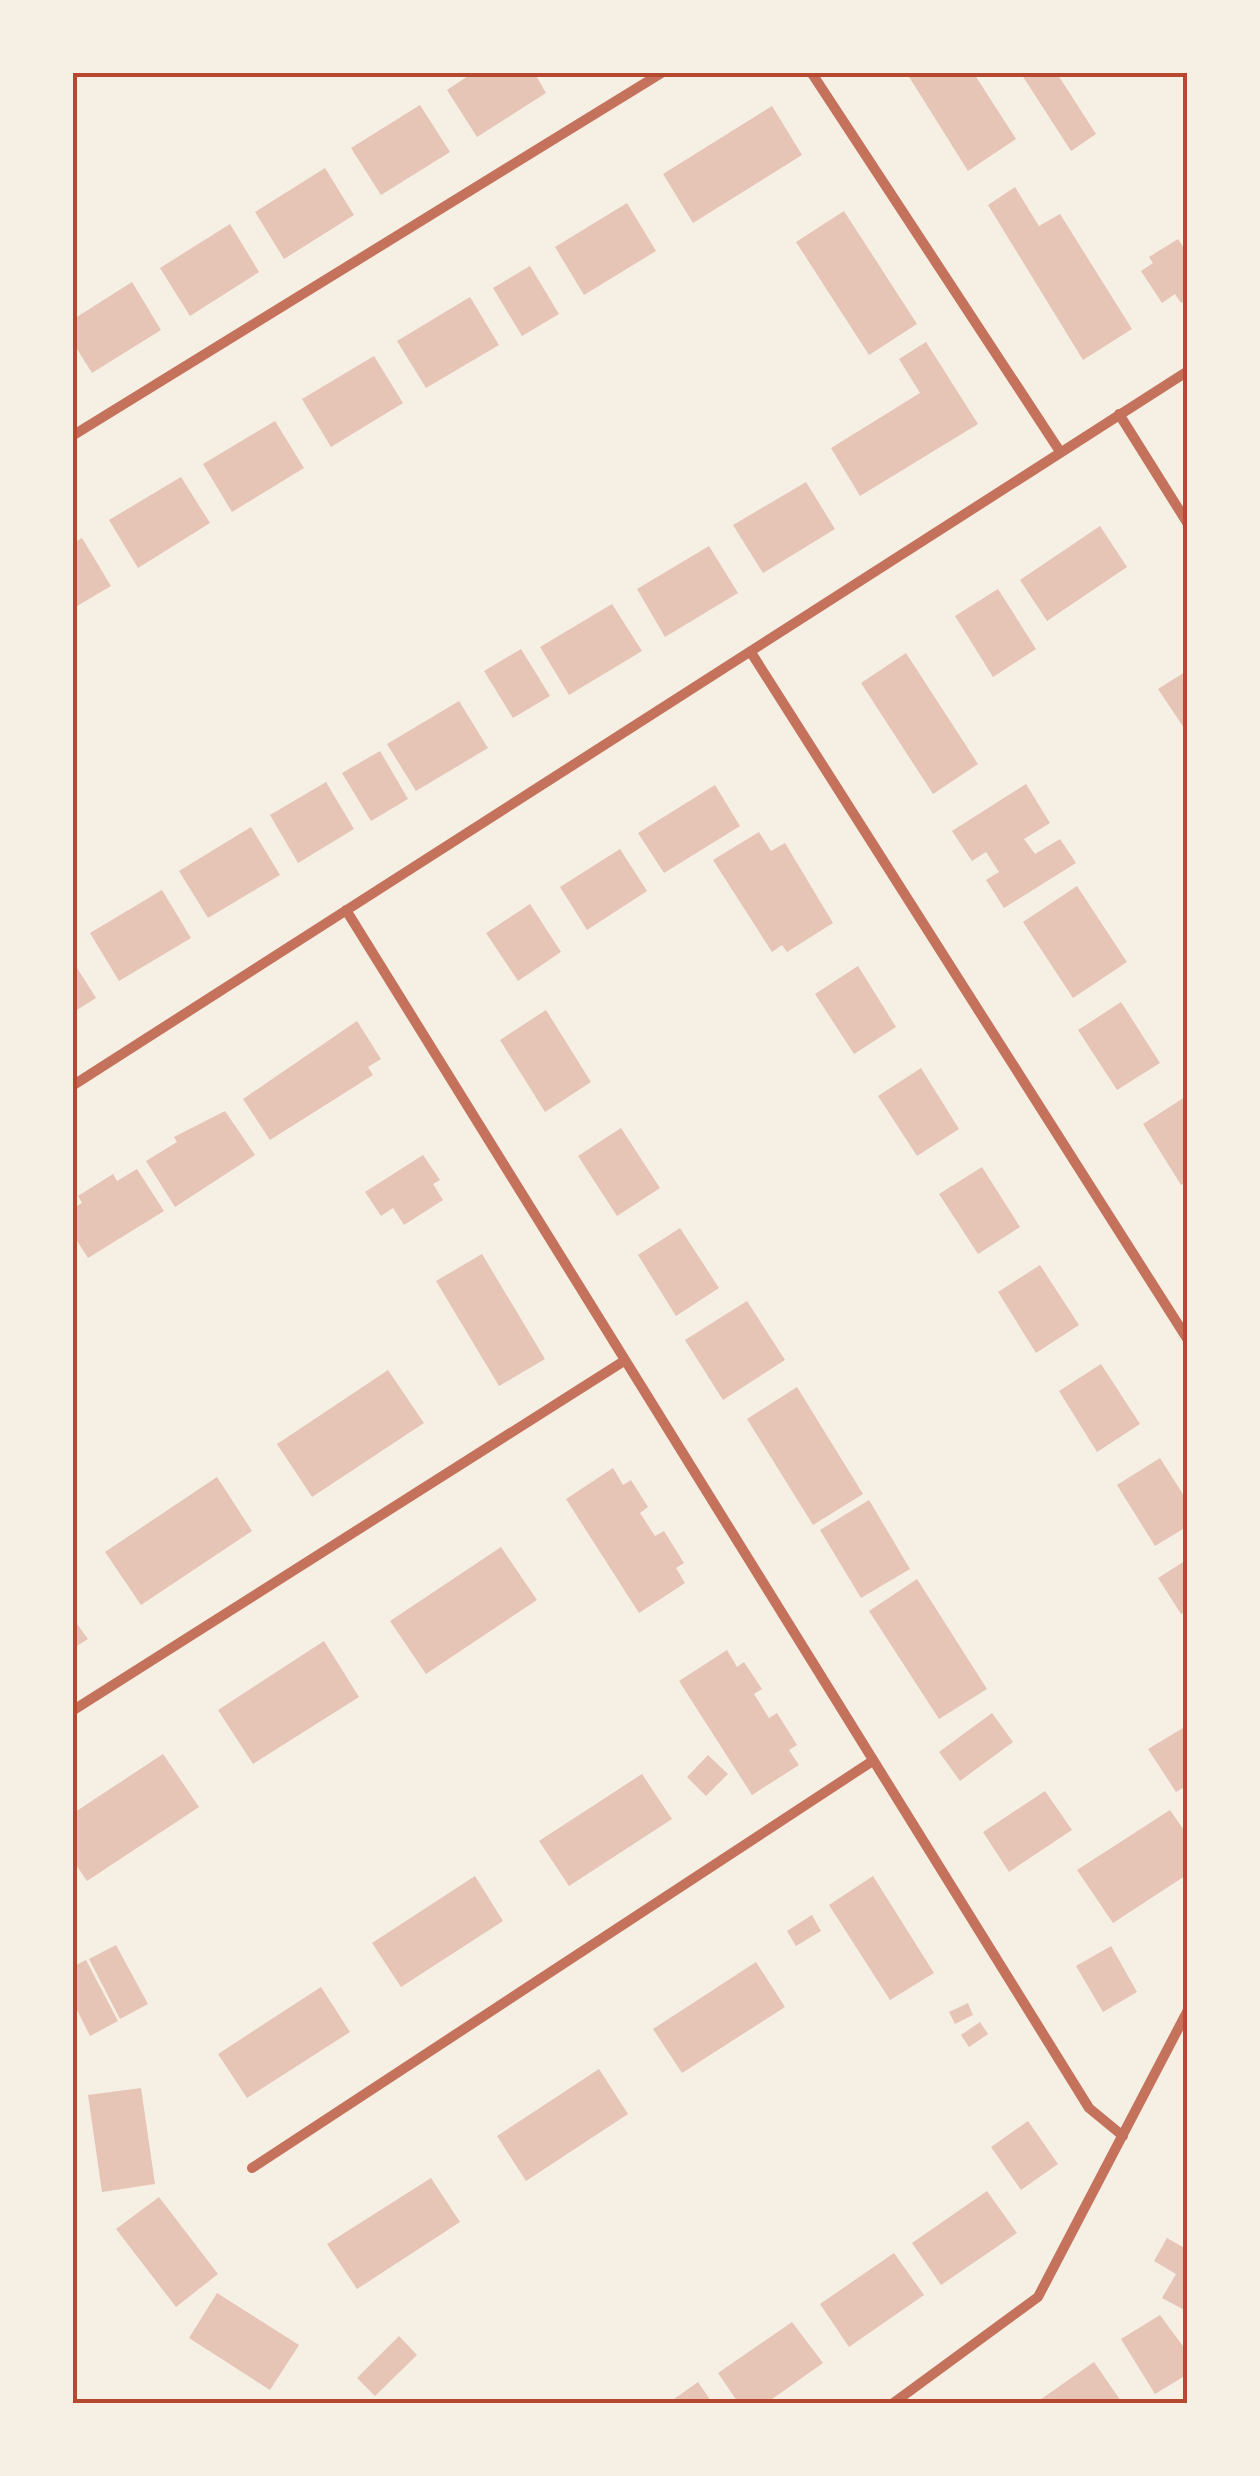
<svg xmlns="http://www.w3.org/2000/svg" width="1260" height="2476" font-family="'Golos Text',sans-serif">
	<rect width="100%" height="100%" fill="#f6efe4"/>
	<!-- building -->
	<path fill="#e6c5b7" d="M474,72H534L546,93L477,137L447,90Z
		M906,72H973L1016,139L968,171Z
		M1020,72H1056L1096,134L1071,151Z
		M420,105L450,152L381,195L351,148Z
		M772,106L802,155L693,223L663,174Z
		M325,168L354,215L284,259L255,212Z
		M1015,187L1039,226L1060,214L1132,329L1083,360L988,205Z
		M627,203L656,251L584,295L555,247Z
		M844,211L917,324L869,355L796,242Z
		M230,224L259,272L190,316L160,268Z
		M1178,239L1188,254V299L1181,303L1175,294L1162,303L1141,271L1153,263L1149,257Z
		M530,266L559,314L522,336L493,288Z
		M132,282L161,330L92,373L72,341V320Z
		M470,297L499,345L426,388L397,341Z
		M926,342L978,424L860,496L831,448L920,393L899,359Z
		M374,356L403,403L331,447L302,399Z
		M275,421L304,468L232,512L203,464Z
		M181,477L210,523L138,568L109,520Z
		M806,482L835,529L763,573L733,525Z
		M1100,526L1127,567L1047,621L1020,580Z
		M82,538L111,586L72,609V544Z
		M709,546L738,593L665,637L637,589Z
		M998,589L1036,649L993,677L955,616Z
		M612,604L642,651L569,695L540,647Z
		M521,649L550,696L513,718L484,671Z
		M906,653L978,764L933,794L861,683Z
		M1188,670V734L1158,689Z
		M459,701L488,748L416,791L387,744Z
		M380,751L408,799L371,821L342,773Z
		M326,782L354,829L298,863L270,815Z
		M1026,784L1050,823L1024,839L1035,854L1060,839L1076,863L1004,908L986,880L999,872L986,852L972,861L952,831Z
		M715,785L740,826L664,873L638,833Z
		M251,827L280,875L208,918L179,871Z
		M759,832L771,851L785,843L833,923L787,952L782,945L772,952L713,860Z
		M620,849L647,891L587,930L560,887Z
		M1077,886L1127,962L1073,998L1023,922Z
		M162,890L191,938L119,981L90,933Z
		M530,904L561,952L518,981L486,933Z
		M72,960L96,998L72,1013Z
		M858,966L896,1027L854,1054L815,994Z
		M1121,1002L1160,1063L1117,1090L1078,1030Z
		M546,1010L591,1082L545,1112L500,1040Z
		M357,1021L381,1059L368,1067L373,1075L270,1140L243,1099Z
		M921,1068L959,1129L917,1156L878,1096Z
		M1185,1097L1188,1181L1181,1185L1143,1124Z
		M225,1111L255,1155L175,1207L146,1161L177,1142L174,1137Z
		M621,1128L660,1188L617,1216L578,1156Z
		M423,1155L440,1180L433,1184L443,1200L404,1225L393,1208L381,1216L365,1192Z
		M982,1167L1020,1227L978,1254L939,1194Z
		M137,1169L164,1211L88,1258L72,1233V1209L82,1203L78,1196L113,1174L117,1181Z
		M680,1228L719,1288L676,1316L638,1255Z
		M482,1254L545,1359L499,1386L436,1281Z
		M1040,1265L1079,1325L1036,1353L998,1292Z
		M747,1301L785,1360L723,1400L685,1340Z
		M1101,1364L1140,1424L1097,1452L1059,1391Z
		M388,1370L424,1423L312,1497L277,1444Z
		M797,1387L863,1494L813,1525L747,1419Z
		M1160,1458L1188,1502V1526L1155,1546L1117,1485Z
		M613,1468L623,1485L631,1480L648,1507L640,1513L655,1536L664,1531L684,1563L676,1568L685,1583L639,1613L566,1499Z
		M217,1477L252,1531L141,1605L105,1552Z
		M869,1500L910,1569L861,1598L820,1530Z
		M501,1547L537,1600L426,1674L390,1621Z
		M1188,1559V1610L1181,1614L1158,1578Z
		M917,1579L987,1689L939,1719L869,1611Z
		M72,1617L88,1639L72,1649Z
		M324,1641L359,1697L253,1764L218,1710Z
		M727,1650L737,1667L744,1662L762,1689L754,1694L769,1718L777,1713L797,1745L789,1750L799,1765L752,1795L679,1681Z
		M992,1713L1013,1742L960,1781L939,1752Z
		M1188,1725V1785L1176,1792L1148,1749Z
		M163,1754L199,1807L87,1881L72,1859V1814Z
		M708,1755L728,1774L706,1796L687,1777Z
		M642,1774L672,1819L569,1886L539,1841Z
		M1045,1791L1072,1830L1009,1872L983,1832Z
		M1170,1810L1188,1836V1874L1113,1923L1077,1870Z
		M475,1876L503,1921L401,1987L372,1943Z
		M873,1876L934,1973L890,2000L829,1905Z
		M812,1915L821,1931L796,1946L787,1931Z
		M116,1945L148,2004L120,2019L89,1959Z
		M1111,1946L1137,1992L1103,2012L1076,1966Z
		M86,1960L118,2021L90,2036L76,2008L72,2010V1967Z
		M756,1962L785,2007L682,2073L653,2029Z
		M321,1987L350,2032L247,2098L218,2054Z
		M968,2003L973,2015L955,2024L949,2012Z
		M980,2022L988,2034L969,2047L961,2035Z
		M599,2069L628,2114L526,2181L497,2136Z
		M141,2088L155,2184L102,2192L88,2095Z
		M1028,2121L1058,2164L1021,2190L991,2147Z
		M431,2178L460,2222L357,2289L327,2244Z
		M987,2191L1017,2233L941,2285L912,2243Z
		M159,2197L218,2274L176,2307L116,2229Z
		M1167,2238L1188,2250V2312L1162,2298L1176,2274L1154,2261Z
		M894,2253L924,2295L849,2347L820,2304Z
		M217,2293L299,2345L270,2390L189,2338Z
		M1160,2315L1188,2353V2374L1155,2394L1121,2339Z
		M792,2322L823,2363L765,2404H739L718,2373Z
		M399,2336L417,2355L375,2396L357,2378Z
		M1094,2362L1123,2404H1034L1057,2388Z
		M698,2382L713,2404H667Z"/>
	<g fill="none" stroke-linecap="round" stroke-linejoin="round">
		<!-- minor -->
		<path stroke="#c5725c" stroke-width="10" d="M811,72L1059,450
			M1119,414L1188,524
			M72,436L663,72
			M752,654L1188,1340
			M346,910L1089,2108L1123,2136
			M72,1086L1188,371
			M72,1711L624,1361
			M252,2168L871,1762
			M892,2404L1038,2297L1188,2010"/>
	</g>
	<!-- border -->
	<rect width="1260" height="2476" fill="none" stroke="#f6efe4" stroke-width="150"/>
	<rect x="75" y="75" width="1110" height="2326" fill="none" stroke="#b5482f" stroke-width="4"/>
</svg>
